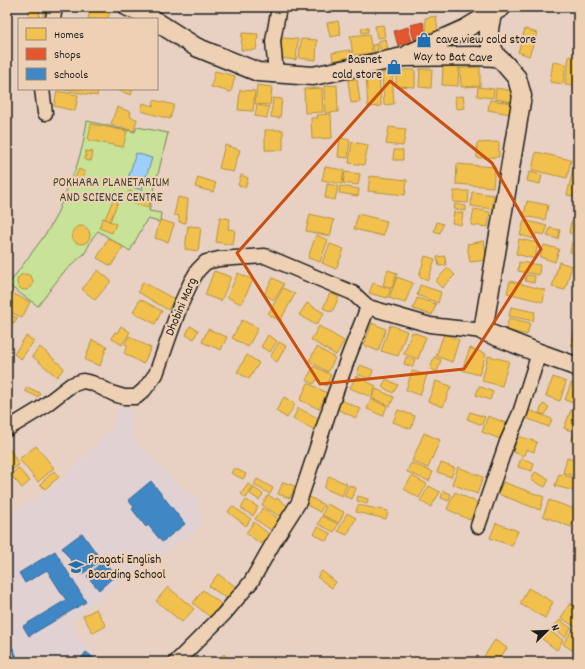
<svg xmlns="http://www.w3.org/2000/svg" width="585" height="669" font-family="Dekko,sans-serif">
	<rect width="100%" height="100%" fill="#e8d1c3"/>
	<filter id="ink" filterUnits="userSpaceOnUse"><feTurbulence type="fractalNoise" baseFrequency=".025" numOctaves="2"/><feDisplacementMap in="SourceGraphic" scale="8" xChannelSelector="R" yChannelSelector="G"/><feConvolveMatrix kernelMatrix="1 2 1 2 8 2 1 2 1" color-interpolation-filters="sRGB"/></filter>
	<g filter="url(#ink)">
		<!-- built -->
		<path fill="#e1d1d3" d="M119,405L131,410V431L135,441L183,490L197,497L201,527L88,606L71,621L83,643L105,662H7V517L17,509L44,493L63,478L113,427Z"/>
		<!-- green -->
		<path fill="#c8e298" stroke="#727f5a" d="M87,121L135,132L137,127L168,133L149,211L161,213L160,222L147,219L130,251L98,231L93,237L85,253L62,274L38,306L8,285L47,232L56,216L77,165L83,144Z"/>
		<!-- water -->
		<path fill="#9ecffb" stroke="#6a87a2" d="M136,153L152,158L142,190L126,185Z"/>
		<!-- homes -->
		<path fill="#f2c14e" stroke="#b2903f" d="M29,7L40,8L39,19H28Z
			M45,7H53L51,19H42Z
			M90,8L110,11L108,19H88Z
			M436,16L438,31L427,33L425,18Z
			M338,21L341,35L330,37L327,23Z
			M383,25L385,37L377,38L375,26Z
			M361,28H368V32L362,33Z
			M525,29L537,33L529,56L518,52Z
			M242,33L258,34L256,50H241Z
			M369,34L372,53L353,55L350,36Z
			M282,38L298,39L296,60L280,58Z
			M301,39L317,40L316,60L299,58Z
			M386,39L388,51L381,52L378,41Z
			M377,44L378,51L374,52L372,45Z
			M350,50L352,57L333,61L332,53Z
			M569,56L578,57L575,86L565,85Z
			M553,62L566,64L563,84L550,82Z
			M443,66H459L458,86L442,85Z
			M480,67V86L461,87L460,68Z
			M420,69H432L431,88L419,87Z
			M396,70H415V87L396,86Z
			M215,71L235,76L231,92L211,87Z
			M379,73L381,106L368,107L366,74Z
			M382,73H392L394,104L384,105Z
			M357,79L360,102L351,103L348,80Z
			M257,85L272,87L270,105L255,104Z
			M337,85L338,112L325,113L324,86Z
			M478,87L494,89L493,98L477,96Z
			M322,88L323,112L305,113L304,89Z
			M496,88L514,91L512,102L495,99Z
			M64,89H98L97,96L64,90Z
			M114,89H133L131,95Z
			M240,90L255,91L253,111L238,110Z
			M57,91L78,95L75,111L54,106Z
			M463,96L465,108L456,109L455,97Z
			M273,98L282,99L280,118L271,117Z
			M154,100L174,105L170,119L141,111L143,103L153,106Z
			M490,100L512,103L510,114L488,110Z
			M257,105L269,107L267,118L255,116Z
			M117,107L131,112L130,117L137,119L134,131L111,124Z
			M331,114L332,138L312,139L311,118H318L317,115Z
			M91,124L127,131L123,147L88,140Z
			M389,127L406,129L403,146L386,144Z
			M265,130H283V150H265Z
			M340,138L350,140L348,158L338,157Z
			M352,142L368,145L364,165L349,163Z
			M499,142V157L477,158V143Z
			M225,145L240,150L233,172L219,168Z
			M394,150H403V160H393Z
			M86,151L93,152L91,161L85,160Z
			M536,152L571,160L567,178L532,170Z
			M457,164L495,167L493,187L456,184Z
			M574,165L578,166V188L576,197L567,195Z
			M325,167L344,170L342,184L322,180Z
			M79,169L85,172L79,185L73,182Z
			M345,172L360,174L358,185L343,183Z
			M529,172L542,175L540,184L527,181Z
			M241,175L248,178L245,188L238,185Z
			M370,176L407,180L405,195L368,191Z
			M198,177L216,183L213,192L195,187Z
			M327,184L338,186L335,200L325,198Z
			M340,186L359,189L358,196L339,193Z
			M129,191L151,198L148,208L126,201Z
			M454,191H469L468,203L453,202Z
			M472,192L494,195L492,209L471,206Z
			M178,197L188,199L186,223L179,222V216L174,215Z
			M113,200L118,202L110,221L105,219Z
			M527,201L548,205L545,220L524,216Z
			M455,204L466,206V211L454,209Z
			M474,209L490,212L488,227L471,225Z
			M454,212L463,213L461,225L452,223Z
			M310,214L334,220L330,236L306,231Z
			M358,214L387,221L383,236L354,229Z
			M220,217L230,219L228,229L235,230L233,245L216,242Z
			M103,218L116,224L112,233L99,228Z
			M160,220L174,224L168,242L155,238Z
			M524,220L547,226L545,235L536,233L535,239L520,235Z
			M437,222L443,224L440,233L434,231Z
			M571,222L578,224V234L569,233Z
			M72 235a9 9 0 1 1 18 0a9 9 0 1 1-18 0Z
			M188,226L201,227L198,251L185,249Z
			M550,228L560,230L558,239L547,236Z
			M316,235L328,240L320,262L308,258Z
			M108,238L123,247L111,266L97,258Z
			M519,239L538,243L535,259L516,254Z
			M484,241L487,260L470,262L467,244Z
			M572,242L578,243V253L570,252Z
			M330,244L344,249L336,269L322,263Z
			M544,245L559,249L555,262L540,257Z
			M425,256L435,259L428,280L419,276Z
			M445,256L446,265L439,266L437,257Z
			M519,262L540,265L539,275L518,271Z
			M559,262L572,266L565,290L552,287Z
			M448,268L455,275L442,288L435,281Z
			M98,270L111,281L95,300L82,289Z
			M388,270L397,273L392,288L383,285Z
			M214,271L231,277L221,301L205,295Z
			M238,273L253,280L241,304L227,297Z
			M17 282a8 8 0 1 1 16 0a8 8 0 1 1-16 0Z
			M526,275L535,276L534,283L525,281Z
			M397,277L413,283L405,303L389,298Z
			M273,278L284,284L274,300L264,294Z
			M510,281L545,290L543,302L507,293Z
			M578,281V302L574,301Z
			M143,282L174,299L168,310L138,292Z
			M373,283L391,289L387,298L369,293Z
			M420,285L441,292L438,303L417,295Z
			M283,288L295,294L280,321L268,314Z
			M10,292L30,302L22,318L7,310V298Z
			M330,293L339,297L332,312L323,308Z
			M417,298L436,304L432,315L413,309Z
			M140,299L162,311L155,324L133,312Z
			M307,303L324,313L316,325L299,315Z
			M511,307L535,312L533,321L509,316Z
			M7,313L17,318L14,323L7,320Z
			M509,318L530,323L527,335L506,330Z
			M242,320L258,328L248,347L232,338Z
			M577,322H578V347L571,345Z
			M372,323L386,329L378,351L364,345Z
			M390,325L407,331L398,356L381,351Z
			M121,326L130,332L122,345L111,338L115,332L117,333Z
			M190,326L198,330L194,339L186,335Z
			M319,326L344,341L336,355L311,340Z
			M208,329L227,337L221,350L202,342Z
			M412,332L426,337L418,359L404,354Z
			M444,334L459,340L452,362L436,356Z
			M268,335L277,341L270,352L261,347Z
			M26,336L34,341L21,359L14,354Z
			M129,336L151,348L143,364L124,353L128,346L125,344Z
			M92,340L107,346L100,366L85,360Z
			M279,342L286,346L277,362L270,357Z
			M40,347L64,368L57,377L32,356Z
			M317,347L335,358L328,372L309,361Z
			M470,348L486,354L479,375L462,370Z
			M247,355L259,363L249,379L237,372Z
			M488,356L509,361L502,386L482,381Z
			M406,357L415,360L412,367L404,364Z
			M434,357L441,360L437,372L430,369Z
			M360,365L373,370L370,379L357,374Z
			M314,366L331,375L326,386L316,380L314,384L306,380Z
			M412,371L427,375L420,395L406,390Z
			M356,376L376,386L371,397L350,388Z
			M553,377L566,382L560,401L546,396Z
			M386,379L398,385L393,393L382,387Z
			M436,381L451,386L443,407L428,401Z
			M308,383L327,393L319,409L300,400Z
			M571,383L578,386V405L565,400Z
			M479,386L493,392L490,400L476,395Z
			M27,387L40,393L38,397L25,391Z
			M376,389L394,397L390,406L372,398Z
			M284,397L295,404L287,418L276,411Z
			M339,399L361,409L356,418L335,408Z
			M371,399L387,406L383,416L367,409Z
			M543,404L549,407L545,415L539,413Z
			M298,408L320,419L315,430L293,419Z
			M398,410L415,416L411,429L393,422Z
			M529,410L552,419L549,427L526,418Z
			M571,410L578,413L571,431L564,428Z
			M470,412L485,417L482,425L467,419Z
			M488,416L506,423L500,439L482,432Z
			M578,422V444L571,442Z
			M424,433L440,440L428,468L412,461Z
			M518,436L537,442L534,452L526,449L524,456L513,452Z
			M36,446L54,468L38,482L19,459Z
			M9,448L19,465L7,473V449Z
			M521,458L534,463L532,471L518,467Z
			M567,458L578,461V477L563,473Z
			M411,463L433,472L429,481L407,472Z
			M441,463L455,468L451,477L437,472Z
			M458,467L483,477L477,494L452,484Z
			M18,468L30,481L22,488L11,475Z
			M234,468L246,474L243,479L231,473Z
			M54,471L59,477L45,489L40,484Z
			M535,472L549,479L545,487L531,480Z
			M559,474L578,479V492L555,486Z
			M329,476L347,484L342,496L324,488Z
			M412,476L427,484L419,498L404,489Z
			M257,479L273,488L270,494L254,485Z
			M283,482L295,486L290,498L278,494Z
			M503,482L544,497L540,510L498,494Z
			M248,484L253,487L246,498L241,494Z
			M349,485L356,488L352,499L344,496Z
			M429,486L440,492L431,507L420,501Z
			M254,488L263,494L259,500L250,494Z
			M443,491L451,494L449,501L441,498Z
			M455,492L478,503L470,520L447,509Z
			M268,495L276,500L277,498L289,507L282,518L262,505Z
			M306,495L324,505L320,512L303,503Z
			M358,496L368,499L367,504L357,501Z
			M246,500L258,507L253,516L241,508Z
			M549,500L577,510L571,527L543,516Z
			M327,504L344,512L339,523L322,515Z
			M358,505L388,511L386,519L356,512Z
			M232,506L251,519L246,526L228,512Z
			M263,508L279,519L271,530L255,519Z
			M347,513L356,518L347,535L338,531Z
			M322,516L338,524L334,532L318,524Z
			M254,522L269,534L261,544L246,533Z
			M496,523L518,531L512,546L490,538Z
			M318,527L331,534L326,541L314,534Z
			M322,571L336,582L332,588L317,577Z
			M218,574L236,587L227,599L209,586Z
			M168,587L194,609L182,622L156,601Z
			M528,588L553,602L545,618L520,604Z
			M203,590L221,604L210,617L193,603Z
			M570,603L578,608V623L576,627L561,618Z
			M96,609L106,626L93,633L83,616Z
			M560,620L571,628L565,637L553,628Z
			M574,628L578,631V654L563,644Z
			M548,630L563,640L557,650L542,639Z
			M495,640L507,648L497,662H488L483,658Z
			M224,654L230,662H219L217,659Z"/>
		<!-- shops -->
		<path fill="#e4572e" stroke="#a84529" d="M423,22L428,41L415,44L410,25Z
			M408,27L412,42L398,46L394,31Z"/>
		<!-- schools -->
		<path fill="#3f88c5" stroke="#346892" d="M151,481L185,524L162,542L148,525L146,527L132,509L134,507L128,500Z
			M82,533L101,560L81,575L62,548Z
			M55,551L86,602L29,636L23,626L66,600L47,570L25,583L19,573Z
			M103,561L116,575L99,590L87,576Z
			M7,624L12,635L7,637Z
			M13,648L19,662H7V651Z
			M86,652L99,662H78Z"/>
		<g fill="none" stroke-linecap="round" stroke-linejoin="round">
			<!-- minor casing -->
			<g stroke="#1c1c1c" stroke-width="17">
				<path id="minor" d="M53,19L55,7
					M276,74L273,41L279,7
					M42,89L45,113
					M7,429L40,409L71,385L83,381L92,383L114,394L124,397H136L144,390L156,374L180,306L191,282L198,270L206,262L219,259L265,256L353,293L368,307L430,325L483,331
					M478,526L507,442L520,413L539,353
					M176,662L224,614L251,582L276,538L299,502L331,405L349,355L368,307"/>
			</g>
			<!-- major casing -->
			<g stroke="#1c1c1c" stroke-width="21">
				<path id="major" d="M128,7L144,13L153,19
					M493,12C487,31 487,40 497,57
					M157,22L196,47L258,72L313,76L403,57L474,56L497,57L504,63L517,78L522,96L483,331L539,353L578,367
					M409,54L465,29L502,7"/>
			</g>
			<!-- minor -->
			<use href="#minor" stroke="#eed1b5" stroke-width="14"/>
			<!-- major -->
			<use href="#major" stroke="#eed1b5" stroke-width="18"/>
		</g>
	</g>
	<!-- marked area -->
	<path fill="none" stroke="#c9500e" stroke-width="3" stroke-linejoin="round" d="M390,81L492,163L541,249L464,369L320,384L237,253Z"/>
	<!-- icons -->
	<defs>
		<g id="shop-bare" transform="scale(1.2)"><path d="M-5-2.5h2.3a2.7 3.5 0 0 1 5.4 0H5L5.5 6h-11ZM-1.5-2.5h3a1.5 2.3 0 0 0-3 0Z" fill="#1f6fb2" stroke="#eed1b5" stroke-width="2.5" paint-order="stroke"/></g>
		<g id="school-bare" transform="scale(1.2)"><path d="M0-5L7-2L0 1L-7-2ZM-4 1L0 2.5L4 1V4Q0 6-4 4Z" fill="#1f6fb2" stroke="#eed1b5" stroke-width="2.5" paint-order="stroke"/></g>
	</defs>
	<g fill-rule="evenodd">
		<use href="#shop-bare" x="424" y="40"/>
		<use href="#shop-bare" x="394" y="67"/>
		<use href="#school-bare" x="76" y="567"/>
	</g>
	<g text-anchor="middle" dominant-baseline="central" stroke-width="4" stroke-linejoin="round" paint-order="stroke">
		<!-- poi labels -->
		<g font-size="13" fill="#1c1c1c" stroke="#eed1b5" text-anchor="start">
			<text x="436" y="40">cave view cold store</text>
			<text x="382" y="60" text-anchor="end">Basnet<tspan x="382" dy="15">cold store</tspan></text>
			<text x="88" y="560">Pragati English<tspan x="88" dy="15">Boarding School</tspan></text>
		</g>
		<!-- street labels -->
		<g font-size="13" fill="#1c1c1c" stroke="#eed1b5">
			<text transform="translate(453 58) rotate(1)">Way to Bat Cave</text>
			<text transform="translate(182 307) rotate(-67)">Dhobini Marg</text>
		</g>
		<!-- park labels -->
		<g font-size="13" fill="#3e4435" stroke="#eed1b5">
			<text x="111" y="183">POKHARA PLANETARIUM<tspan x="111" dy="15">AND SCIENCE CENTRE</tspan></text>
		</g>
	</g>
	<!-- margin -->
	<rect width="585" height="669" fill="none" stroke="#eed1b5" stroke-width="24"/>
	<rect x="12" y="12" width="561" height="645" fill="none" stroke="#1c1c1c" stroke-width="1.5" filter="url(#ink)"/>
	<!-- legend -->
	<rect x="18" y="18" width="140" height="72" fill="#eed1b5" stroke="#9a8978"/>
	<rect x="26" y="28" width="20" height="12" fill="#f2c14e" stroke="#9a8978"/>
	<text x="54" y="38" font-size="12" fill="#1c1c1c">Homes</text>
	<rect x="26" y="48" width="20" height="12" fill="#e4572e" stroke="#9a8978"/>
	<text x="54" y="58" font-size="12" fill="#1c1c1c">Shops</text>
	<rect x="26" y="68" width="20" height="12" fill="#3f88c5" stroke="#9a8978"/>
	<text x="54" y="78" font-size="12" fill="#1c1c1c">Schools</text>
	<!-- north arrow -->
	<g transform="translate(547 631) rotate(67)" stroke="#eed1b5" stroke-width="3" paint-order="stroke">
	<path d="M0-3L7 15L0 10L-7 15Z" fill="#1c1c1c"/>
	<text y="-6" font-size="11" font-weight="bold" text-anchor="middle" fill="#1c1c1c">N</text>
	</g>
</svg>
